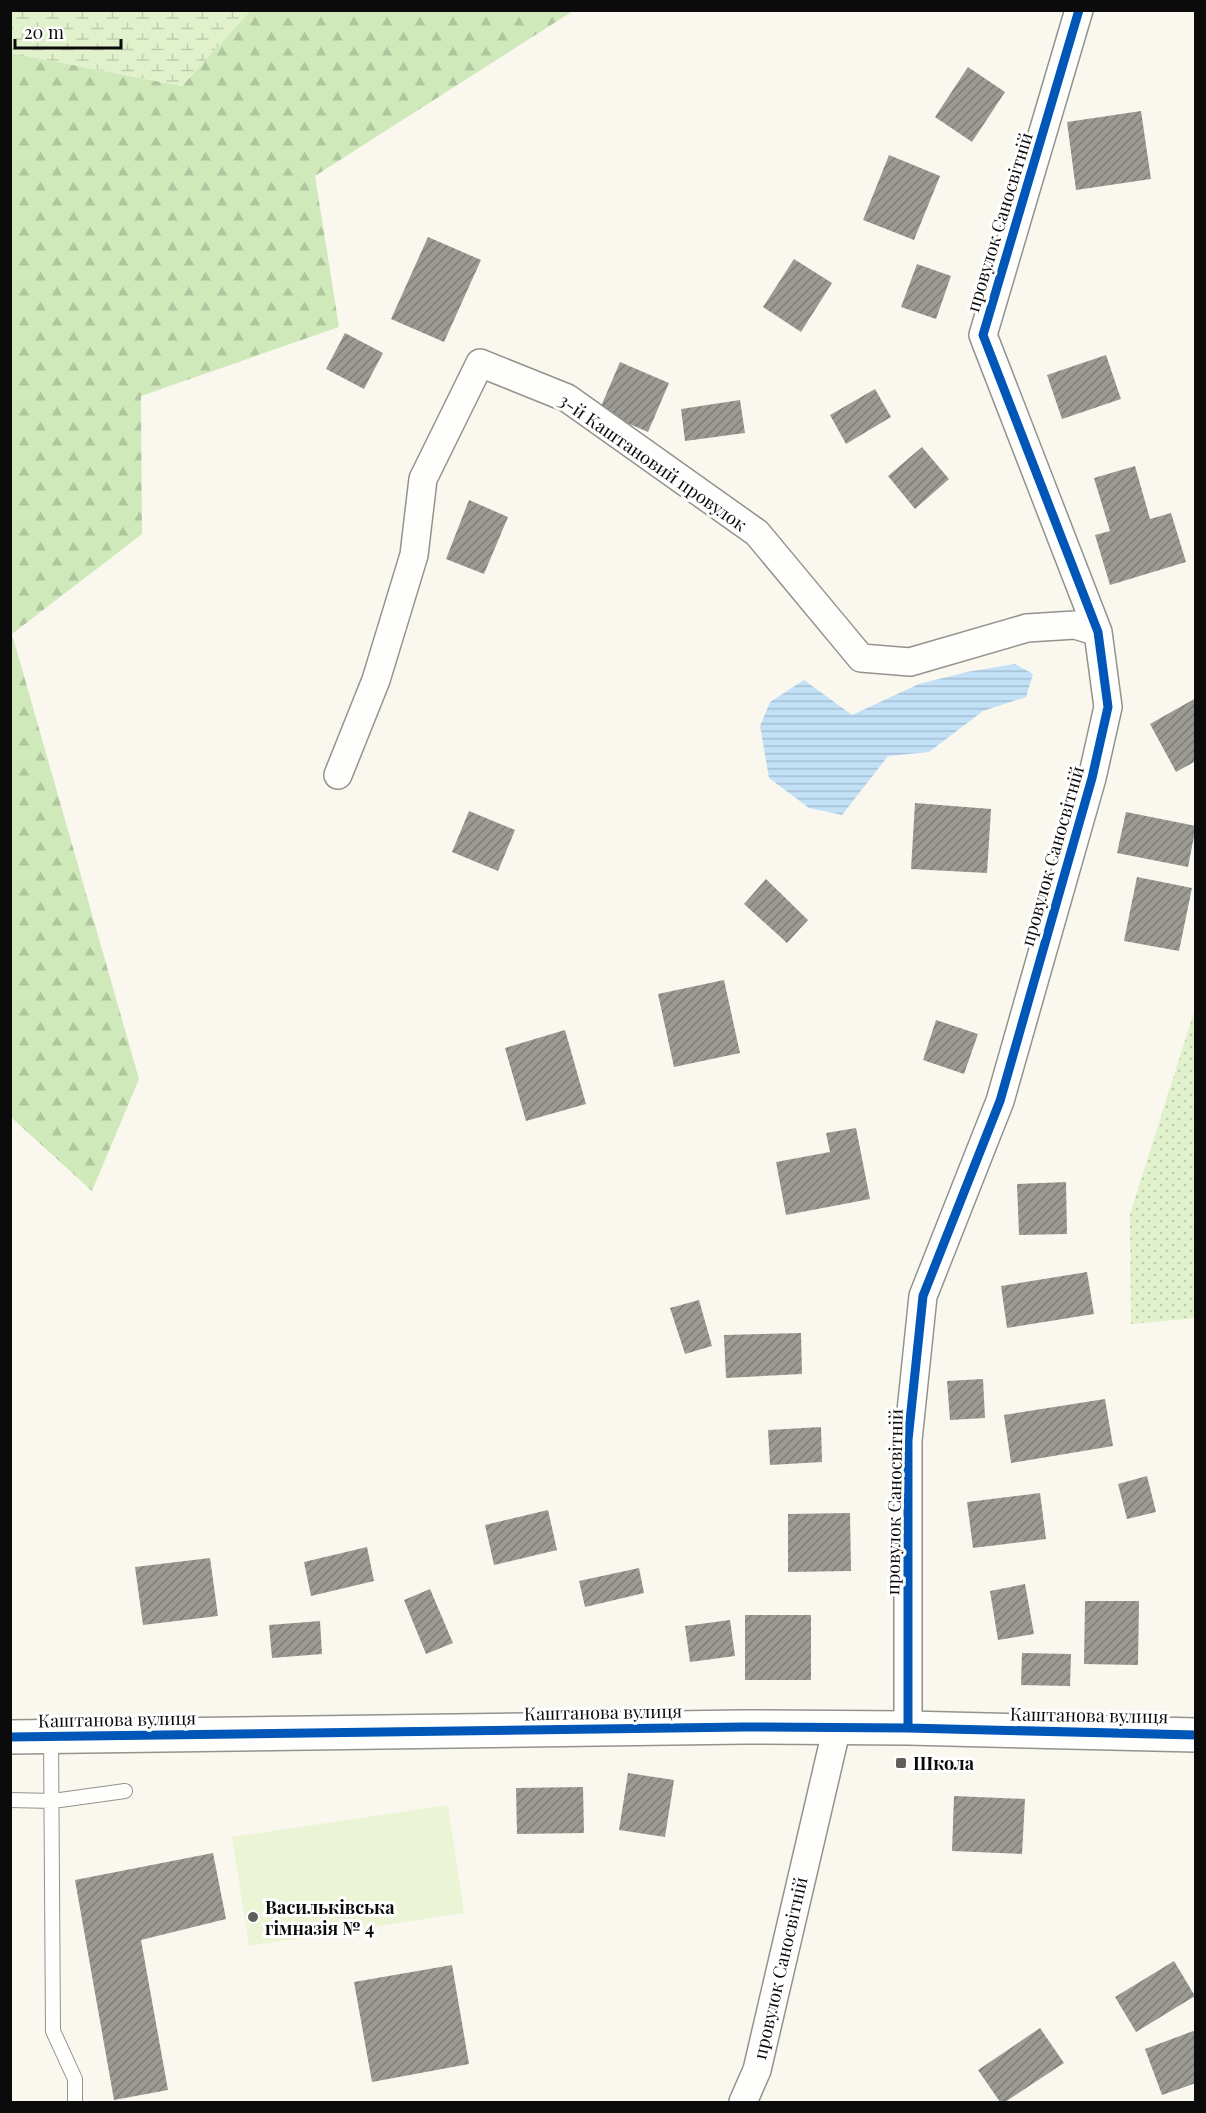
<svg xmlns="http://www.w3.org/2000/svg" width="1206" height="2113" font-family="'Playfair Display',serif">
	<defs>
		<pattern id="forest-firs" width="22" height="20" patternUnits="userSpaceOnUse" patternTransform="scale(1.5)"><rect width="22" height="20" fill="#cfe9ba"/><path d="M5 1l3.5 6h-7zM16 11l3.5 6h-7z" fill="#b0c69f"/></pattern>
		<pattern id="wetland-marsh" width="20" height="14" patternUnits="userSpaceOnUse" patternTransform="scale(1.5)"><rect width="20" height="14" fill="#e0f1cc"/><path d="M1 5h8M5 5V1M11 12h8M15 12V8" fill="none" stroke="#bfcdae"/></pattern>
		<pattern id="garden-dots" width="8" height="8" patternUnits="userSpaceOnUse" patternTransform="scale(1.5)"><rect width="8" height="8" fill="#e0f1cc"/><path d="M2 2h.1M6 6h.1" fill="none" stroke="#bfcdae" stroke-width="1.8" stroke-linecap="round"/></pattern>
		<pattern id="water-rules" width="6" height="5" patternUnits="userSpaceOnUse" patternTransform="scale(1.5)"><rect width="6" height="5" fill="#c2e0f6"/><path d="M0 2.5h6" fill="none" stroke="#a5bfd2"/></pattern>
		<pattern id="building-hatch" width="6" height="6" patternUnits="userSpaceOnUse" patternTransform="scale(1.5)"><rect width="6" height="6" fill="#9c9a94"/><path d="M-1 1l2-2M0 6l6-6M5 7l2-2" fill="none" stroke="#7d7c77"/></pattern>
	</defs>
	<rect width="100%" height="100%" fill="#faf8ee"/>
	<!-- forest -->
	<path fill="url(#forest-firs)" d="M250,11H573L315,176L339,327L141,396L142,534L12,634L139,1079L92,1191L11,1117V53L182,86Z"/>
	<!-- wetland -->
	<path fill="url(#wetland-marsh)" d="M10,11L11,10L250,11L182,86L11,53Z"/>
	<!-- garden -->
	<path fill="url(#garden-dots)" d="M1195,1009V1318L1131,1324L1130,1214Z"/>
	<!-- pitch -->
	<path fill="#ebf5d6" d="M448,1805L464,1913L249,1946L232,1837Z"/>
	<!-- water -->
	<path fill="url(#water-rules)" d="M1015,664L1033,674L1026,697L983,711L929,752L888,756L842,815L809,808L769,778L760,726L770,702L804,680L852,715L919,684L967,672Z"/>
	<!-- building -->
	<path fill="url(#building-hatch)" d="M968,67L1005,92L972,142L935,117Z
		M1141,111L1151,179L1076,190L1067,122Z
		M889,155L940,176L914,240L863,220Z
		M428,237L481,260L444,342L391,319Z
		M794,259L832,283L801,332L763,307Z
		M917,264L951,276L936,319L901,307Z
		M345,333L383,353L364,389L326,369Z
		M1106,355L1121,399L1062,419L1047,375Z
		M620,362L669,383L648,432L599,411Z
		M875,389L891,417L846,444L830,415Z
		M740,400L745,433L685,441L681,409Z
		M922,447L949,479L915,509L888,476Z
		M1135,466L1150,519L1171,513L1186,562L1110,585L1095,535L1110,531L1094,478Z
		M469,500L508,517L484,574L446,559Z
		M1196,698V761L1176,772L1150,724Z
		M915,803L991,809L987,873L911,869Z
		M469,811L515,830L498,871L452,852Z
		M1126,812L1196,826L1188,867L1117,853Z
		M1137,877L1192,888L1179,951L1124,941Z
		M766,879L808,920L787,943L744,904Z
		M724,980L740,1053L674,1067L658,994Z
		M936,1020L978,1034L964,1074L923,1060Z
		M565,1030L586,1104L526,1121L505,1048Z
		M856,1128L870,1199L786,1215L776,1162L830,1152L826,1133Z
		M1066,1182L1067,1234L1019,1235L1017,1184Z
		M1087,1272L1094,1314L1007,1328L1001,1286Z
		M699,1300L712,1346L685,1354L670,1308Z
		M801,1333L802,1374L726,1378L724,1335Z
		M983,1379L985,1418L950,1420L947,1381Z
		M1105,1399L1113,1446L1011,1463L1004,1415Z
		M821,1427L822,1462L770,1465L768,1430Z
		M1147,1476L1156,1512L1127,1519L1118,1484Z
		M1040,1493L1046,1539L973,1548L967,1502Z
		M548,1510L557,1550L494,1565L485,1525Z
		M850,1513L851,1571L788,1572V1514Z
		M367,1547L374,1581L311,1596L304,1562Z
		M210,1558L218,1616L143,1625L135,1567Z
		M639,1568L644,1593L585,1607L579,1581Z
		M1025,1584L1034,1634L998,1640L990,1591Z
		M430,1589L453,1643L426,1654L404,1600Z
		M1085,1601H1139L1138,1665L1084,1664Z
		M745,1615H811V1680H745Z
		M730,1620L735,1656L690,1662L685,1626Z
		M320,1621L322,1654L272,1658L269,1625Z
		M1022,1653L1071,1654L1070,1686L1021,1685Z
		M628,1773L674,1780L665,1837L619,1830Z
		M583,1787L584,1833L517,1834L516,1788Z
		M954,1796L1025,1799L1022,1854L952,1851Z
		M213,1853L226,1919L141,1940L168,2090L114,2100L75,1880Z
		M1174,1961L1195,1996L1136,2032L1115,1997Z
		M452,1965L469,2064L372,2082L354,1982Z
		M1040,2028L1064,2063L1005,2102H1000L978,2070Z
		M1196,2030V2083L1162,2095L1145,2049Z"/>
	<g fill="none" stroke-linecap="round" stroke-linejoin="round">
		<!-- service casing -->
		<g stroke="#93928d" stroke-width="16">
			<path id="service" d="M51,1736L53,2031L75,2079V2102
				M10,1800L53,1801L125,1791"/>
		</g>
		<!-- minor casing -->
		<g stroke="#93928d" stroke-width="30">
			<path id="minor" d="M338,775L376,680L414,555L423,479L480,363L567,398L757,533L861,658L910,662L1027,628L1075,625L1098,632
				M908,1728V1440L923,1296L1000,1101L1092,778L1108,707L1098,632L983,335L1079,10
				M743,2102L757,2070L837,1727"/>
		</g>
		<!-- tertiary casing -->
		<g stroke="#93928d" stroke-width="36">
			<path id="tertiary" d="M10,1737L744,1727L908,1728L1196,1735"/>
		</g>
		<!-- service -->
		<use href="#service" stroke="#fefefc" stroke-width="14"/>
		<!-- minor -->
		<use href="#minor" stroke="#fefefc" stroke-width="27"/>
		<!-- tertiary -->
		<use href="#tertiary" stroke="#fefefc" stroke-width="33"/>
		<!-- cycleway casing -->
		<g stroke="#fff" stroke-width="13">
			<path id="cycleway" d="M908,1728V1440L923,1296L1000,1101L1092,778L1108,707L1098,632L983,335L1079,10
				M10,1737L744,1727L908,1728L1196,1735"/>
		</g>
		<!-- cycleway -->
		<use href="#cycleway" stroke="#0057b8" stroke-width="9"/>
	</g>
	<!-- markers -->
	<g fill="#5f5e5a" stroke="#fff" stroke-width="2">
		<rect x="895" y="1757" width="12" height="12" rx="3"/>
		<circle cx="253" cy="1917" r="6"/>
	</g>
	<g text-anchor="middle" dominant-baseline="central" stroke-width="6" stroke-linejoin="round" paint-order="stroke">
		<!-- street labels -->
		<g font-size="18" fill="#0b0b0b" stroke="#fff">
			<text transform="translate(999 222) rotate(-73)">провулок Саносвітній</text>
			<text transform="translate(653 462) rotate(35)">3-й Каштановий провулок</text>
			<text transform="translate(1052 856) rotate(-74)">провулок Саносвітній</text>
			<text transform="translate(894 1502) rotate(-89)">провулок Саносвітній</text>
			<text transform="translate(603 1712) rotate(-1)">Каштанова вулиця</text>
			<text transform="translate(1089 1715) rotate(1)">Каштанова вулиця</text>
			<text transform="translate(117 1719) rotate(-1)">Каштанова вулиця</text>
			<text transform="translate(780 1968) rotate(-77)">провулок Саносвітній</text>
		</g>
		<!-- poi labels -->
		<g font-size="18" font-weight="bold" fill="#0b0b0b" stroke="#fff" text-anchor="start">
			<text x="913" y="1763">Школа</text>
			<text x="265" y="1907">Васильківська<tspan x="265" dy="21">гімназія № 4</tspan></text>
		</g>
	</g>
	<!-- border -->
	<rect width="1206" height="2113" fill="none" stroke="#0b0b0b" stroke-width="24"/>
	<!-- scale -->
	<path d="M15 39v9h106v-9" fill="none" stroke="#0b0b0b" stroke-width="3"/>
	<text x="24" y="39" font-size="18" fill="#0b0b0b" stroke="#ffffff" stroke-width="4.5" paint-order="stroke">20 m</text>
</svg>
